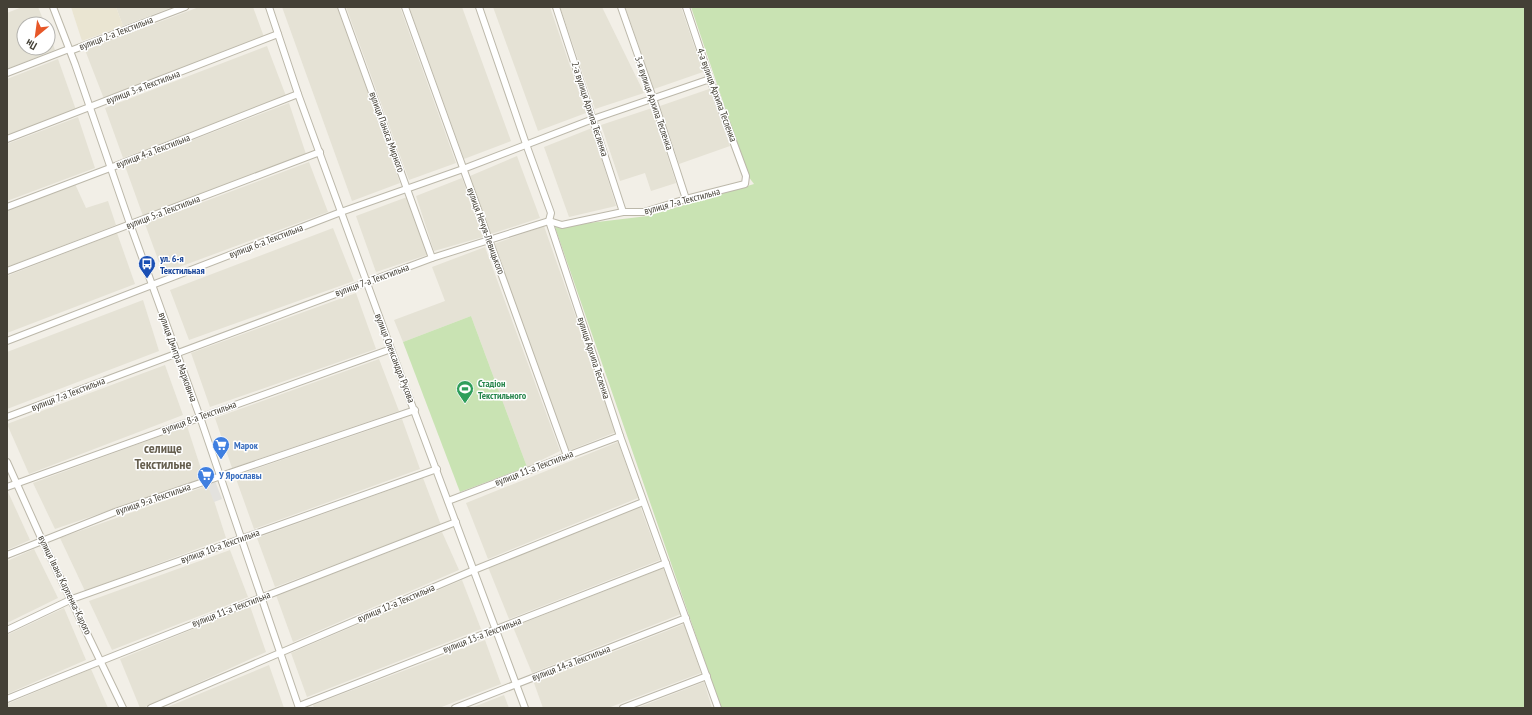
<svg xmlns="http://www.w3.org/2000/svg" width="1532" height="715" viewBox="0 0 1532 715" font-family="'PT Sans Narrow',sans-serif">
<rect width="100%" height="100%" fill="#f2efe7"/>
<g fill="#e5e2d5">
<polygon points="22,7 38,7 45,24 24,24 24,48 48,48 48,31 55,50 7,69 7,13"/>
<polygon points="116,7 173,7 123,26"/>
<polygon points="199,7 253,7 264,37 104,99 85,50"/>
<polygon points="282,7 338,7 400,183 352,201"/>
<polygon points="346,7 400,7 456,163 409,180"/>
<polygon points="409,7 462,7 511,141 464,159"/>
<polygon points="493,7 550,7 586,113 538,131"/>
<polygon points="560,7 602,7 644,93 595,109"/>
<polygon points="625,7 681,7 703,72 654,89"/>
<polygon points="267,46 286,96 123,158 105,108"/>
<polygon points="58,59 76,110 7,136 7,79"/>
<polygon points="709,89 730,146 679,164 660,106"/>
<polygon points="289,103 306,154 143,216 125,166"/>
<polygon points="652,108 676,183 651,191 645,173 620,181 601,125"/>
<polygon points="78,117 95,168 7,201 7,144"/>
<polygon points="592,128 616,206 569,217 544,147"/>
<polygon points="517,156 540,218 491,234 470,176"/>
<polygon points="309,162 328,212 163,273 145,224"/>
<polygon points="462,178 483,237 434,251 416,196"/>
<polygon points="75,184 86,208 108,201 116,225 7,267 7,210"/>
<polygon points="407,197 427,255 376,272 356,216"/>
<polygon points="544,226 616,432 568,451 494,244"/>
<polygon points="333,228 354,281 189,340 170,290"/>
<polygon points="117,233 135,284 7,333 7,276"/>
<polygon points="485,247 560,451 527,467 471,316 403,342 394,320 445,301 432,267"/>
<polygon points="356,293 376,349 210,407 191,353"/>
<polygon points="143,300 159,351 7,409 7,352"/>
<polygon points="379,359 399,411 232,468 215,418"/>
<polygon points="165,365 183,415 29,474 7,424"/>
<polygon points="402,419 420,469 254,529 235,476"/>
<polygon points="187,426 204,478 55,529 33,483"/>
<polygon points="618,442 638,498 488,559 466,503"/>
<polygon points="423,478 441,525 275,587 257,538"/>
<polygon points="209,485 226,538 85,591 60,538"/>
<polygon points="8,492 30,540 7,550 7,493"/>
<polygon points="640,506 660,560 509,619 488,567"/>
<polygon points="442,532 459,570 293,642 276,595"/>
<polygon points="34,549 58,598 7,623 7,561"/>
<polygon points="230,550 248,597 112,650 89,601"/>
<polygon points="663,568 681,614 532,673 513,627"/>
<polygon points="462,580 481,629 307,697 291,653"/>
<polygon points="250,606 266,652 143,708 140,708 120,659"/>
<polygon points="64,608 86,660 7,694 7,635"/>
<polygon points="684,624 701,673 608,708 543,708 534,683"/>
<polygon points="485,640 501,684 439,708 314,708 313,705"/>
<polygon points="269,665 284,708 165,708"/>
<polygon points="91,669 108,708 7,708 7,704"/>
<polygon points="704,682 712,708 637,708"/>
<polygon points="504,695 509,708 471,708"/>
</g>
<polygon fill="#eae5d2" points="71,7 116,7 123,26 82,41"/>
<g fill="#c9e3b3">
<polygon points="691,7 1525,7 1525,708 721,708 555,227 648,216 754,184 748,176"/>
<polygon points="471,316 527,467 460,492 403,342"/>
</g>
<polygon fill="#e3e2de" points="215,481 222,499 214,502 207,484"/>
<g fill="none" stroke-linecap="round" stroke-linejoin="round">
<defs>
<g id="minor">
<polyline points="53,7 75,64 130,224 200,417 299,708"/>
<polyline points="269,7 298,94 391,349 525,708"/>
<polyline points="341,7 432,258"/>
<polyline points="405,7 567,456"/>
<polyline points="479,7 526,144 551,213 549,221 620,436 718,708"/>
<polyline points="556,7 623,212"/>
<polyline points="621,7 653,98 686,199"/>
<polyline points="70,51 185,7"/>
<polyline points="7,73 69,49"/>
<polyline points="7,139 278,34"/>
<polyline points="7,207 110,168 298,94"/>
<polyline points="7,271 320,152"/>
<polyline points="7,341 341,212 463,169 593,119 710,79"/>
<polyline points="7,417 432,258 549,221 562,225 623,212 644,212 686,199 745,184 746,176 710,79 686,7"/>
<polyline points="7,462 42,540 123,708"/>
<polyline points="7,487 391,349"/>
<polyline points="448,501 620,436"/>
<polyline points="7,555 115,512 415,410"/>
<polyline points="7,630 72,599 437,469"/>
<path d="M7 699C156 638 306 580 456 522"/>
<polyline points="299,706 666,563"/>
<polyline points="151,708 474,570 643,502"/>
<polyline points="455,708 686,618"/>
<polyline points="623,708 707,676"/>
</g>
</defs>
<use href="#minor" stroke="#bcb8aa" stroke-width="8"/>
<use href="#minor" stroke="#fff" stroke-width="6"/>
</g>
<defs>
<symbol id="bus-pin" viewBox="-11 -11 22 30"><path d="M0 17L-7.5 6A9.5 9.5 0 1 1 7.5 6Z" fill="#1a4fb4" stroke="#fff"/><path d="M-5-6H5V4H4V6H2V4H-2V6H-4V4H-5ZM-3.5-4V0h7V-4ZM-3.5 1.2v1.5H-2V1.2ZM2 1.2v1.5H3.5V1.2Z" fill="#fff"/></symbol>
<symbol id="stadium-pin" viewBox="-11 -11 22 30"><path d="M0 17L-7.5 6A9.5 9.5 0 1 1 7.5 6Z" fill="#2e9e5b" stroke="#fff"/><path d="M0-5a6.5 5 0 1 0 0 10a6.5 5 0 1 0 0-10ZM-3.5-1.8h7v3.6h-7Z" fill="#fff"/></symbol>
<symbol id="supermarket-pin" viewBox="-11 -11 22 30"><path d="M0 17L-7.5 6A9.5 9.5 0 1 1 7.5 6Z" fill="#3f7fe0" stroke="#fff"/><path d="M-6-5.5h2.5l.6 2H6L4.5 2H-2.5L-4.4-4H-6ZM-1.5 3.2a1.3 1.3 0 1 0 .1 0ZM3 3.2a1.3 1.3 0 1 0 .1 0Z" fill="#fff"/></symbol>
</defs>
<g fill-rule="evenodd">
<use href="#bus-pin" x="137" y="254" width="20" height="27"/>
<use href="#stadium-pin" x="455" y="379" width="20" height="27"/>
<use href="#supermarket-pin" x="211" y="435" width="20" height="27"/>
<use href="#supermarket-pin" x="196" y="465" width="20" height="27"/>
</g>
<g text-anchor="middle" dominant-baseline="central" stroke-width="3" stroke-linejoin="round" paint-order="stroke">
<g font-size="10" fill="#444036" stroke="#fff">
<text transform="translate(116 33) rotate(-21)">вулиця 2-а Текстильна</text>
<text transform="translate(143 87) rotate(-21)">вулиця 3-я Текстильна</text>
<text transform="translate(717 95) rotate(70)">4-а вулиця Архипа Тесленка</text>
<text transform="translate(654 103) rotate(71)">3-я вулиця Архипа Тесленка</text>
<text transform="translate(590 109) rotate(72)">2-а вулиця Архипа Тесленка</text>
<text transform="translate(387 132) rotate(70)">вулиця Панаса Мирного</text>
<text transform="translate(153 151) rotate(-21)">вулиця 4-а Текстильна</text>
<text transform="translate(682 201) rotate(-15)">вулиця 7-а Текстильна</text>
<text transform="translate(163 212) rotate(-21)">вулиця 5-а Текстильна</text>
<text transform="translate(486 231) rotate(70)">вулиця Нечуя-Левицького</text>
<text transform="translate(266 241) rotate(-21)">вулиця 6-а Текстильна</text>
<text transform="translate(372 280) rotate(-20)">вулиця 7-а Текстильна</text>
<text transform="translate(178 357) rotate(70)">вулиця Дмитра Марковича</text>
<text transform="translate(395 358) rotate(69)">вулиця Олександра Русова</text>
<text transform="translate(594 358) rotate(72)">вулиця Архипа Тесленка</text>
<text transform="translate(68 394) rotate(-21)">вулиця 7-а Текстильна</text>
<text transform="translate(199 417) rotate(-20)">вулиця 8-а Текстильна</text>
<text transform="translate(534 468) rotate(-21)">вулиця 11-а Текстильна</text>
<text transform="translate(153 499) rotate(-19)">вулиця 9-а Текстильна</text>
<text transform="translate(220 546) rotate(-20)">вулиця 10-а Текстильна</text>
<text transform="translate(65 585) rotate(64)">вулиця Івана Карпенка-Карого</text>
<text transform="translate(396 603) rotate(-23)">вулиця 12-а Текстильна</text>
<text transform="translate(231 609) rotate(-21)">вулиця 11-а Текстильна</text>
<text transform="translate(482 635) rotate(-21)">вулиця 13-а Текстильна</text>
<text transform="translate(571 663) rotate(-21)">вулиця 14-а Текстильна</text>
</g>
<g font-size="10" font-weight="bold" fill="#164399" stroke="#fff" text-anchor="start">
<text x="160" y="258">ул. 6-я<tspan x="160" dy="12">Текстильная</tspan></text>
</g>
<g font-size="10" font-weight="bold" fill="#27864d" stroke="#fff" text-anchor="start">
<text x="478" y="383">Стадіон<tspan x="478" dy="12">Текстильного</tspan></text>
</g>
<g font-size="10" font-weight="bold" fill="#366cbe" stroke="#fff" text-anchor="start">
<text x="234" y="445">Марок</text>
<text x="219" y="475">У Ярославы</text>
</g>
<g font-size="14" font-weight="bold" fill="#665f4f" stroke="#fff">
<text x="163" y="448">селище<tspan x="163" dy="16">Текстильне</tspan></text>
</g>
</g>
<rect width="1532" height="715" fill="none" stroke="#444036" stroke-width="16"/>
<g transform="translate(36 36) rotate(209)"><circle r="19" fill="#ffffff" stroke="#b4b3af"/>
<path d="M0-3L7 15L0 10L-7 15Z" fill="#e75728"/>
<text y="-6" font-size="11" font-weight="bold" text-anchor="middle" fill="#444036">Пн</text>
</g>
</svg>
